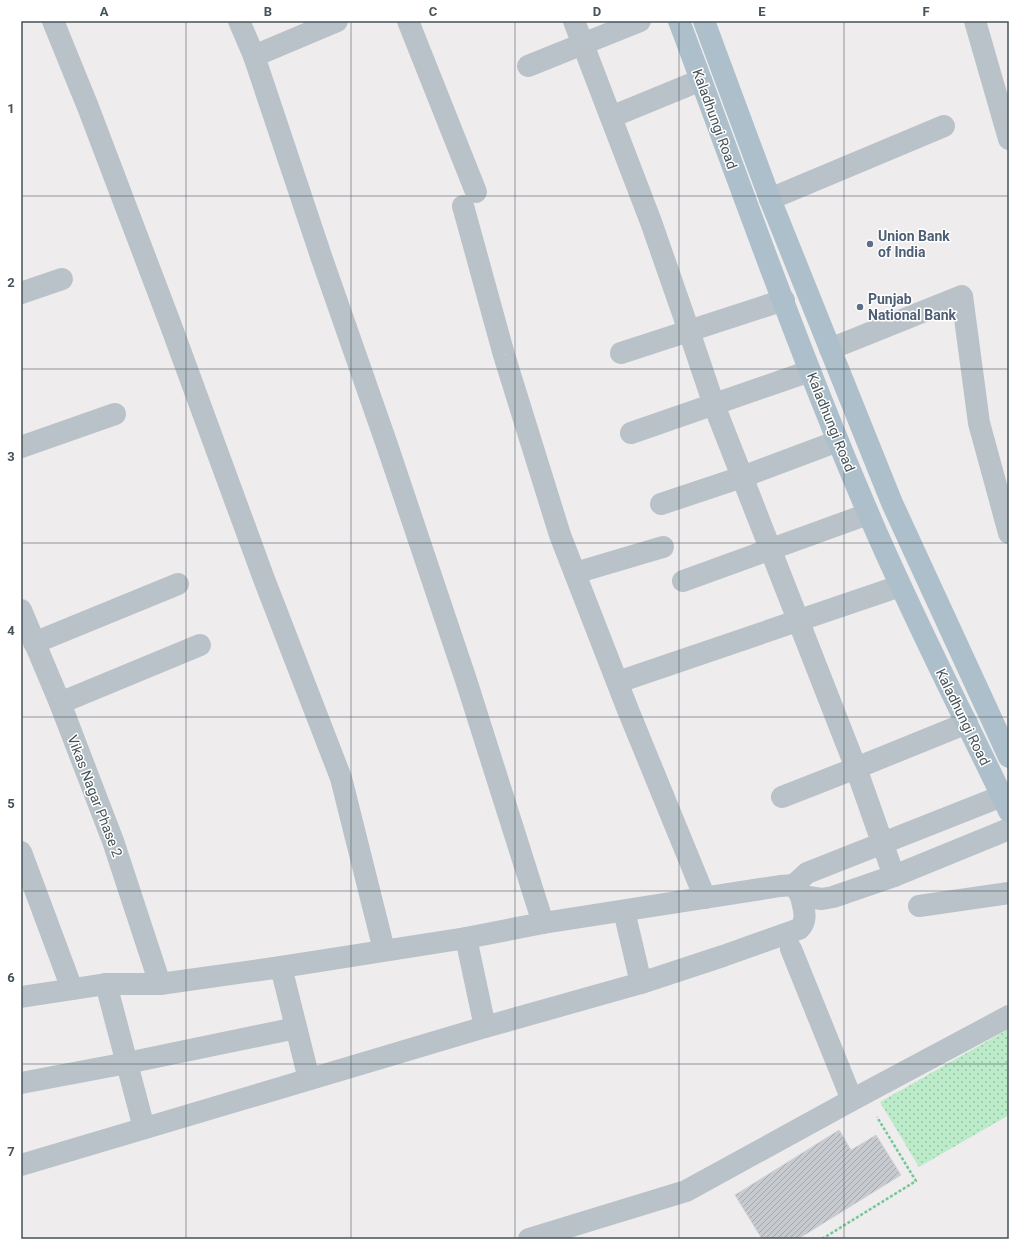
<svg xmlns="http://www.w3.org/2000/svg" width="1030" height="1260" viewBox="0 0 1030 1260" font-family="Roboto,sans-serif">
<defs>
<pattern id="grass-dots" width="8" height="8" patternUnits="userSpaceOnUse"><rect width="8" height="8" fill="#bcebc9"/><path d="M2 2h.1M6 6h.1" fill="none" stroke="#9bc1a6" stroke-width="1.8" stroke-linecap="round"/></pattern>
<pattern id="building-hatch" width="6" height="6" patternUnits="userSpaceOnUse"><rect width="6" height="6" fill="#c7cacf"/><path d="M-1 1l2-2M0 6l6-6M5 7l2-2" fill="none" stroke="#a3a7ab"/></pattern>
</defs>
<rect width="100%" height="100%" fill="#efeced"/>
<polygon fill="url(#grass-dots)" points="1007,1030 1009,1032 1009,1115 919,1167 880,1102"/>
<polygon fill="url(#building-hatch)" stroke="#d1d3d8" points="839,1130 851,1150 876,1135 901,1175 798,1239 762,1239 735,1195"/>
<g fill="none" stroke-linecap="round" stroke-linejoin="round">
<polyline stroke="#76c797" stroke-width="2.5" stroke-dasharray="3 2" stroke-linecap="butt" points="822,1239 916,1181 877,1117"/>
<g stroke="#b8c2c8" stroke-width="22">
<polyline points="53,21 88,107 170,323 264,579 341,778 384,950"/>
<polyline points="239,21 254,56 322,259 387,445 466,680 543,923"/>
<polyline points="408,21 476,192"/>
<polyline points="574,21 651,222 689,331 714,405 856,768 894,876"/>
<polyline points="975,21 1009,139"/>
<polyline points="254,56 337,21"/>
<polyline points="528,66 640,21"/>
<polyline points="611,117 701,80"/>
<polyline points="770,199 944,126"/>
<polyline points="463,206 504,355 560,535 628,710 705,898"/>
<polyline points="21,293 62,279"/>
<polyline points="830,349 962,296 979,423 1009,533"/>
<polyline points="621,353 784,300"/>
<polyline points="631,433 810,371"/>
<polyline points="21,447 115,414"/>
<polyline points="661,504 742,477 838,441"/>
<polyline points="575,573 663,547"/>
<polyline points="683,581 868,514"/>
<polyline points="21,610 60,703 113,841 160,984"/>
<polyline points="34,643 178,584"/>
<polyline points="618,682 900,586"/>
<polyline points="60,703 200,645"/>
<polyline points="782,797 856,768 967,723"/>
<polyline points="21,852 72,989"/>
<polyline points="794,885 807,873 1002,796"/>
<polyline points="919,906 1009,893"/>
<polyline points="624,911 641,983"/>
<polyline points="466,938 485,1027"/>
<polyline points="791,949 852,1100"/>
<polyline points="281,967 309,1079"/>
<polyline points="106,984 144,1128"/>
<polyline points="21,997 106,984 160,984 281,967 466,938 543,923 780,886 794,885 801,896 822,899 833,897 894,876 1009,829"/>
<polyline points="21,1083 127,1063 296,1028"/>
<path d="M21 1165 485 1027 641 983 723 956 799 929C809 920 803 908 801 896"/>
<polyline points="529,1239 686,1191 852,1100 1009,1016"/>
</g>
<g stroke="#adbfca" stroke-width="22">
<path d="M679 21C741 186 799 353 869 515 912 616 962 712 1009 811"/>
<polyline points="704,21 770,199 892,503 1009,757"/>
</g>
</g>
<path fill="none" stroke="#465258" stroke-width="1" stroke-opacity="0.55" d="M186 21V1239M351 21V1239M515 21V1239M679 21V1239M844 21V1239M21 196H1009M21 369H1009M21 543H1009M21 717H1009M21 891H1009M21 1064H1009"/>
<g fill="#5c6f8a" stroke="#fff" stroke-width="1.5">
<circle cx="870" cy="244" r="4"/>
<circle cx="860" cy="307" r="4"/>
</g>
<g text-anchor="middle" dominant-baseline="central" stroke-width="3" stroke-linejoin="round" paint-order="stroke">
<g font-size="14" fill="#465258" stroke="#fff">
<text transform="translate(715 119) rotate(70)">Kaladhungi Road</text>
<text transform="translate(831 422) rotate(68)">Kaladhungi Road</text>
<text transform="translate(963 717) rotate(64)">Kaladhungi Road</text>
<text transform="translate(95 796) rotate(69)">Vikas Nagar Phase 2</text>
</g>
<g font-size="14" font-weight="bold" fill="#4e5e75" stroke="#fff" text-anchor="start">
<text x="878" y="236">Union Bank<tspan x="878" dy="16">of India</tspan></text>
<text x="868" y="299">Punjab<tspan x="868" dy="16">National Bank</tspan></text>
</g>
</g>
<rect width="1030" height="1260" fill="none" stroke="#ffffff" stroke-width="44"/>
<rect x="22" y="22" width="986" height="1216" fill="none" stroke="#465258" stroke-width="1.5"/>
<g font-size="13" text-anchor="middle" font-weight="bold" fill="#465258">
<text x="104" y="16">A</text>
<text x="268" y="16">B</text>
<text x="433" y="16">C</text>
<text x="597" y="16">D</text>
<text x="762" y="16">E</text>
<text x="926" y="16">F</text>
<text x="11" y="113">1</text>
<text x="11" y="287">2</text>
<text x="11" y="461">3</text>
<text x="11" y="635">4</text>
<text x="11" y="808">5</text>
<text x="11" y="982">6</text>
<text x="11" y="1156">7</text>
</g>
</svg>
